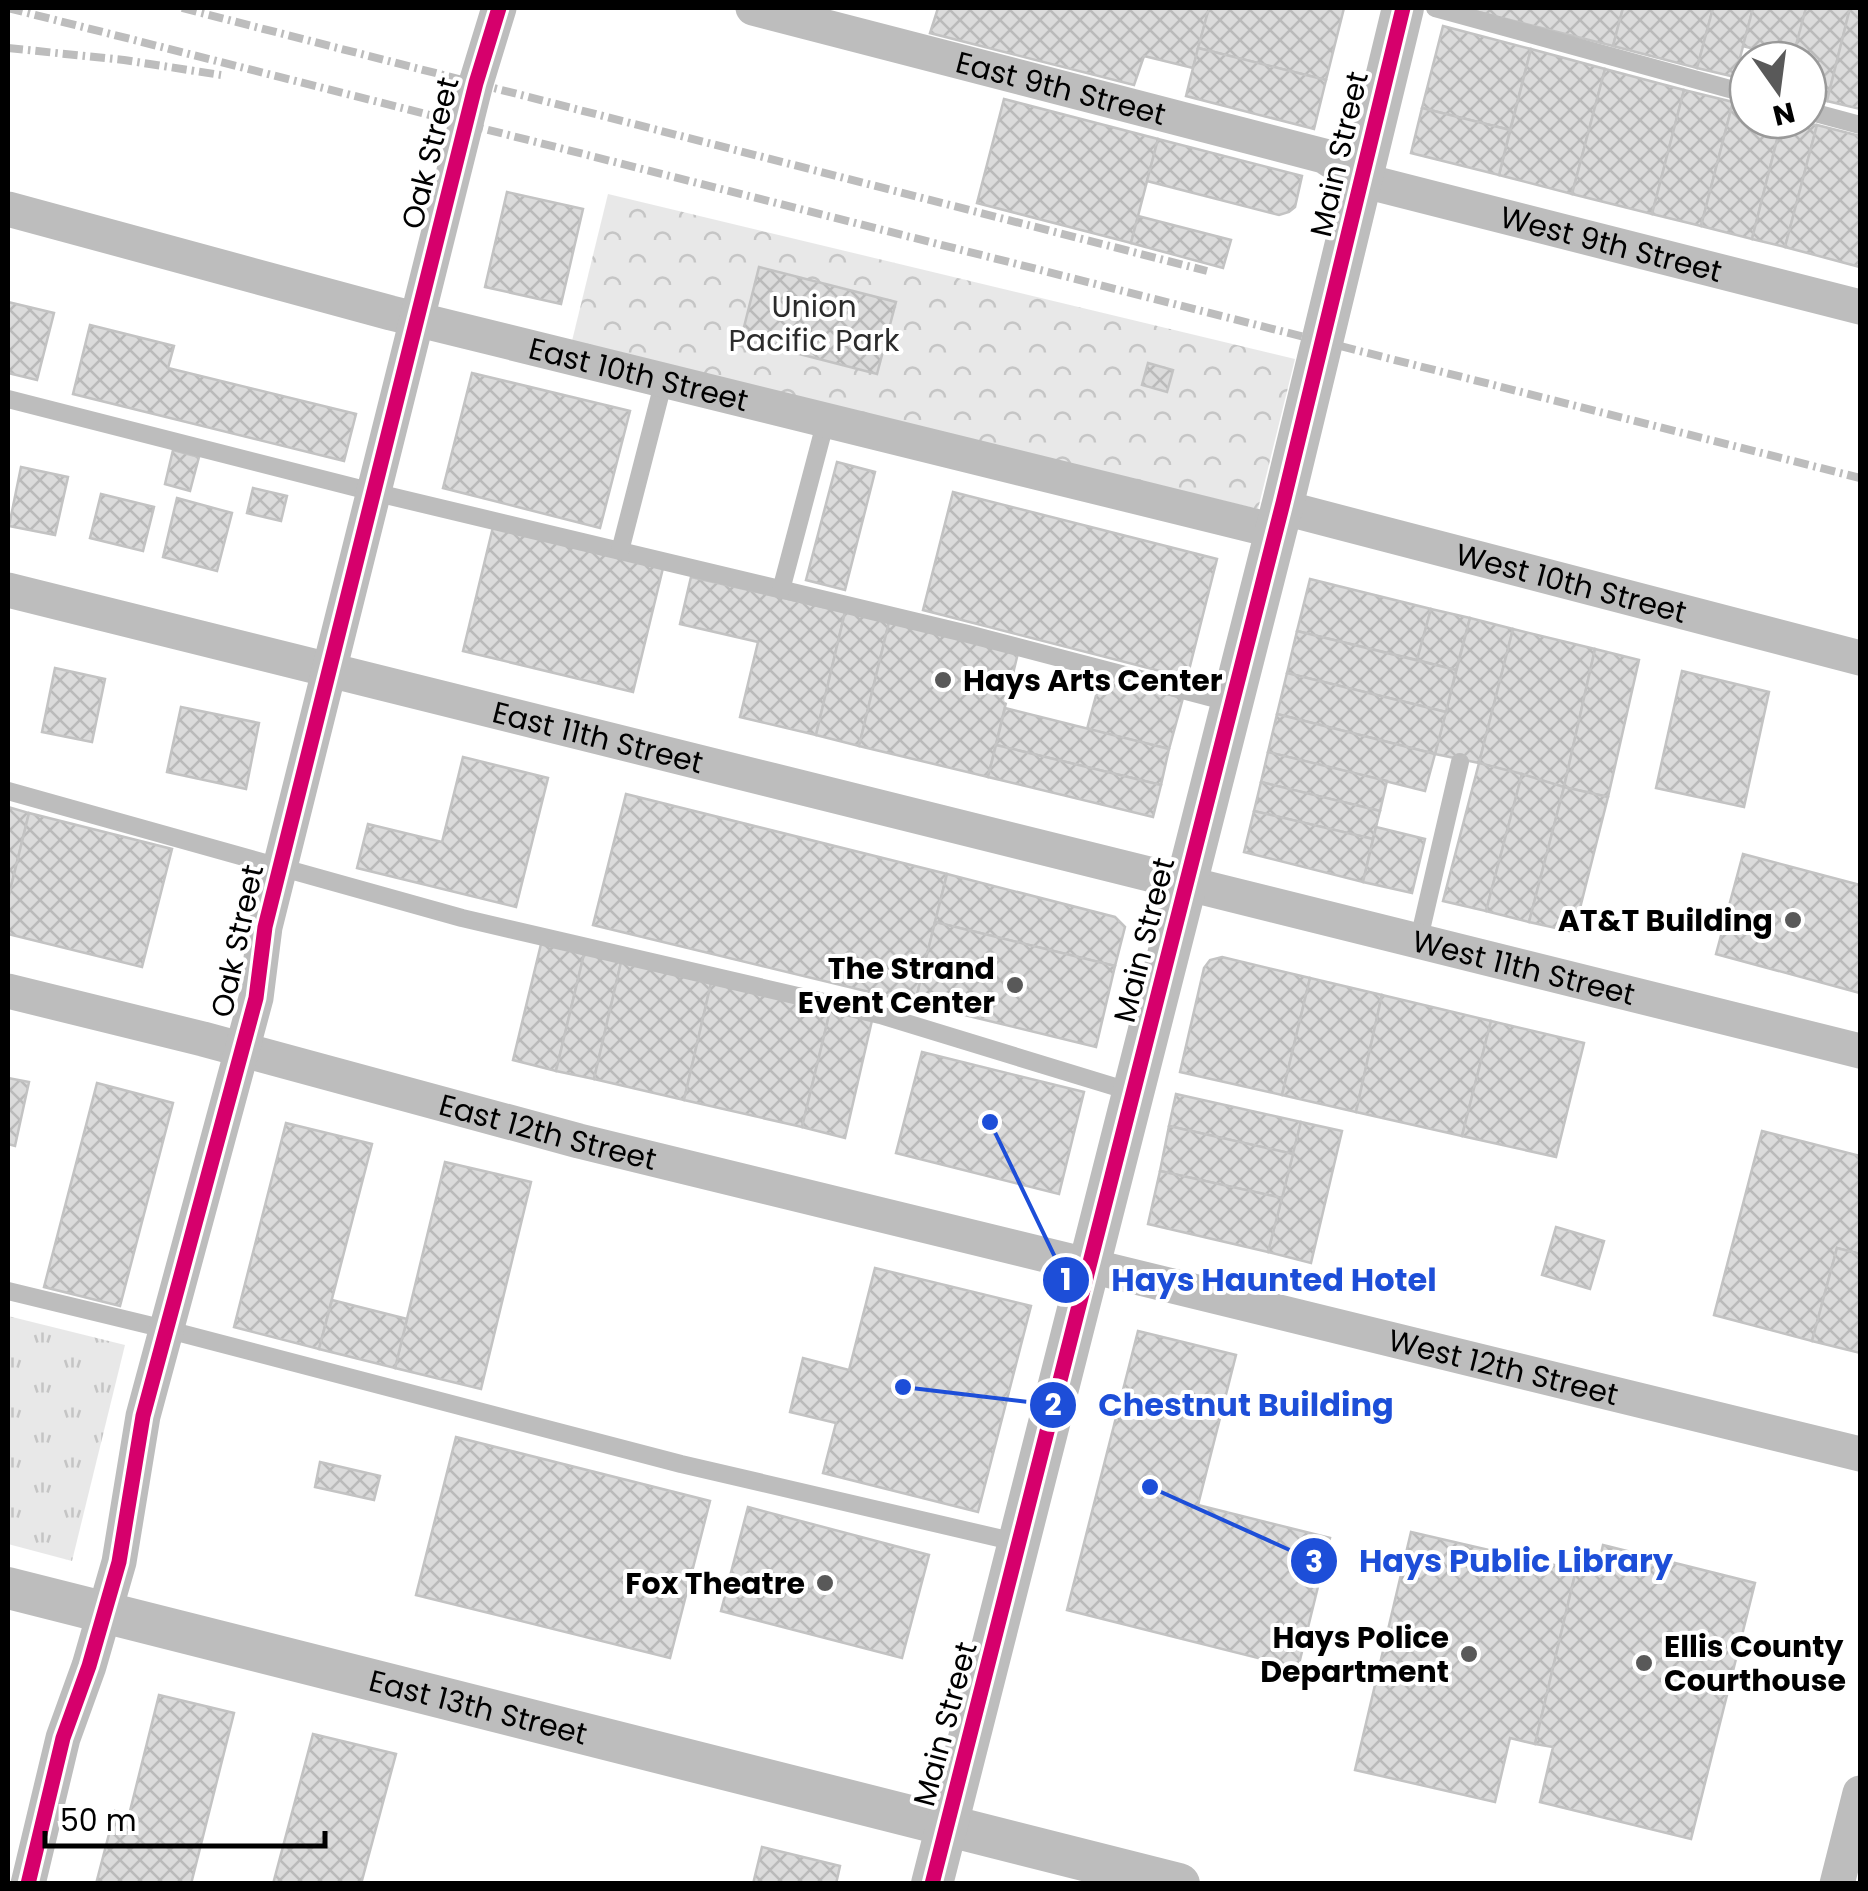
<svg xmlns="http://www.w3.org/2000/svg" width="1868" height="1891" viewBox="0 0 1868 1891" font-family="Poppins,sans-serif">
<defs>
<pattern id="grass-tufts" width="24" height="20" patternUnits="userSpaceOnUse" patternTransform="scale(2.5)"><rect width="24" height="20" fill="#e8e8e8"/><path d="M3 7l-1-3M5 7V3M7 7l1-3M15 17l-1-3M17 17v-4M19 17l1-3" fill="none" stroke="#c5c5c5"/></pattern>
<pattern id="forest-crowns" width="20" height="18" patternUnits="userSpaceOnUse" patternTransform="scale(2.5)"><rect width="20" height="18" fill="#e8e8e8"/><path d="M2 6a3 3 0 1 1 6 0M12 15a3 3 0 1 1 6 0" fill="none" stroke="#c5c5c5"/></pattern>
<pattern id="building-cross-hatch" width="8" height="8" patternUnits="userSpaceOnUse" patternTransform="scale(2.5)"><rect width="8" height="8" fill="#dbdbdb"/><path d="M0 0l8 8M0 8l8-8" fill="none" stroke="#bababa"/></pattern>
</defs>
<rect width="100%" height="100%" fill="#fff"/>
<polygon fill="url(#grass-tufts)" points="8,1316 125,1345 72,1561 8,1544"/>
<polygon fill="url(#forest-crowns)" points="608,194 1295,359 1258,509 571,345"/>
<g fill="url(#building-cross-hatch)" stroke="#c3c3c3" stroke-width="2.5">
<polygon points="938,8 1209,8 1193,68 1144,56 1134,85 930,33"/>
<polygon points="1209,8 1344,8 1326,80 1198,48"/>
<polygon points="1463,8 1623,8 1613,46"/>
<polygon points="1623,8 1713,8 1697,68 1613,46"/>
<polygon points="1713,8 1753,8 1735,77 1697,68"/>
<polygon points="1753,8 1806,8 1793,59 1743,46"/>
<polygon points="1806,8 1850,8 1827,101 1808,96 1808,60 1792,60"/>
<polygon points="1850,8 1860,8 1860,109 1827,101"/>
<polygon points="1443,26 1531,49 1510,130 1422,108"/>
<polygon points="1198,48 1326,80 1314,129 1186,96"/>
<polygon points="1531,49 1605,69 1572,194 1499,175"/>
<polygon points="1605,69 1684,90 1652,214 1572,194"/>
<polygon points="1684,90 1733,102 1701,226 1652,214"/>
<polygon points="1004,99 1158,139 1131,243 977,203"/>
<polygon points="1733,102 1748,106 1748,120 1782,120 1752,239 1701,226"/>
<polygon points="1422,108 1510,130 1499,175 1411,153"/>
<polygon points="1782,120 1817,125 1785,247 1752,239"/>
<polygon points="1817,125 1860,136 1860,267 1785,247"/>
<polygon points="1158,139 1302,176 1295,207 1289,212 1279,215 1147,181"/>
<polygon points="507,192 583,209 561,304 485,287"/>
<polygon points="1138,216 1231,240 1223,268 1131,243"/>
<polygon points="759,267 896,302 877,374 741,339"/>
<polygon points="8,302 54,313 37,380 8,373"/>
<polygon points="90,325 174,346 168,368 356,414 344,461 73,394"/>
<polygon points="1148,363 1173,370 1167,392 1142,385"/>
<polygon points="472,373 630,411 600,528 443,488"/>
<polygon points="173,450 199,457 190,491 165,484"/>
<polygon points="837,462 875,472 845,590 806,580"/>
<polygon points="21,467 68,477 55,535 9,526"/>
<polygon points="253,488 287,496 281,521 247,513"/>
<polygon points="953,492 1217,559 1187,678 923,610"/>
<polygon points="101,494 154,507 143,551 90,538"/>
<polygon points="177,498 232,513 217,571 163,557"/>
<polygon points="493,527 663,568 633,692 463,651"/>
<polygon points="691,577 845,612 816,735 740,717 758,642 680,624"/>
<polygon points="1310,579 1431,609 1417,660 1297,631"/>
<polygon points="1431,609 1470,618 1456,670 1417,660"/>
<polygon points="845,612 889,622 859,746 816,735"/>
<polygon points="1470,618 1513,629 1479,763 1435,754"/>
<polygon points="889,622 1018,653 988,777 859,746"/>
<polygon points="1513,629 1595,649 1564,787 1479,763"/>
<polygon points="1297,631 1456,670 1446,712 1287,673"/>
<polygon points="1595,649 1639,660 1608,797 1564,787"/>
<polygon points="55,668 105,679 92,742 42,732"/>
<polygon points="1682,671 1769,692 1744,807 1656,788"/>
<polygon points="1287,673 1446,712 1435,754 1277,714"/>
<polygon points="1101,677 1183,698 1169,749 1087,729"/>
<polygon points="181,707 259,723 246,789 167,772"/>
<polygon points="1005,708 1169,749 1161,785 996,745"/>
<polygon points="1277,714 1435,754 1425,791 1268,752"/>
<polygon points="996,745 1161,785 1153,817 988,777"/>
<polygon points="1268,752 1387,781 1380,811 1261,782"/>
<polygon points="463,757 548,778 516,907 357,868 368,824 442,842"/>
<polygon points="1479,763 1522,774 1486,911 1443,901"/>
<polygon points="1522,774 1564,787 1529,922 1486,911"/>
<polygon points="1261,782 1380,811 1373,839 1254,811"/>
<polygon points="1564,787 1608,797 1574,932 1529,922"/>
<polygon points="626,794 947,874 915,1003 593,925"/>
<polygon points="8,807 29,813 8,899"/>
<polygon points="1254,811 1373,839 1363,882 1244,852"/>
<polygon points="29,813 172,849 142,967 8,934 8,899"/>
<polygon points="1376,827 1425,839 1412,893 1363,882"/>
<polygon points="1743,854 1860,885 1860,993 1716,954"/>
<polygon points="947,874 1115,917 1125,927 1115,966 935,922"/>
<polygon points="935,922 1115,966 1096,1047 915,1003"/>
<polygon points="542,940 585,950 556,1071 513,1060"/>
<polygon points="585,950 622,958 594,1079 556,1071"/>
<polygon points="1222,957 1310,978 1282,1095 1180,1072 1204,968 1210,960"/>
<polygon points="622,958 712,979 684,1100 594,1079"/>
<polygon points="1310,978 1382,995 1356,1112 1282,1095"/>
<polygon points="712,979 831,1007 802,1127 684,1100"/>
<polygon points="1382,995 1491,1021 1462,1136 1356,1112"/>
<polygon points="831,1007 873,1016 845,1138 802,1127"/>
<polygon points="1491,1021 1584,1043 1556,1157 1462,1136"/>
<polygon points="922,1052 1084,1092 1059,1194 896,1153"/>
<polygon points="8,1078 29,1082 15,1146 8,1144"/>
<polygon points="97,1083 173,1103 120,1306 44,1287"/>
<polygon points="1176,1094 1301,1122 1293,1154 1169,1126"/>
<polygon points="1301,1122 1342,1131 1311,1263 1268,1252"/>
<polygon points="286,1123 372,1144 319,1349 234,1327"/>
<polygon points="1169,1126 1293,1154 1282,1198 1160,1171"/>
<polygon points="1762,1131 1860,1156 1860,1254 1837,1248 1812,1341 1714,1315"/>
<polygon points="445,1162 531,1182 481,1389 395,1368"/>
<polygon points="1160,1171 1282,1198 1268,1252 1148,1224"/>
<polygon points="1556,1227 1604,1241 1590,1289 1542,1275"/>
<polygon points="1837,1248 1860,1254 1860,1353 1812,1341"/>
<polygon points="875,1268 1031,1306 978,1512 823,1473 836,1423 790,1412 803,1358 849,1370"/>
<polygon points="332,1300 407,1319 395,1368 319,1349"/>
<polygon points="1138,1331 1236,1355 1198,1505 1330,1538 1298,1668 1067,1610"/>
<polygon points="456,1437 710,1501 670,1658 416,1595"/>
<polygon points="320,1462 380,1476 374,1500 315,1487"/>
<polygon points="748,1507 929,1555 902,1658 721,1611"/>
<polygon points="1411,1532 1576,1570 1535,1744 1510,1738 1495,1802 1355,1770"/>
<polygon points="1603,1545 1755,1583 1691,1839 1540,1802 1553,1747 1535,1744 1576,1570 1596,1575"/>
<polygon points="159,1695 234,1713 191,1884 96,1884 115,1811 129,1815"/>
<polygon points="313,1734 396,1754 361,1884 273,1884"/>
<polygon points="762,1847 840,1866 836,1884 753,1884"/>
</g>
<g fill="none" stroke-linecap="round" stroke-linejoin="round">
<g stroke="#bdbdbd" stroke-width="18">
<polyline points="1435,8 1748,94"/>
<polyline points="1808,111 1860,125"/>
<polyline points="8,399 373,492 968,634 1232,703"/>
<polyline points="620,551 664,380"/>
<polyline points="781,590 826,420"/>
<polyline points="8,791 462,918 880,1015 1132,1092"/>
<polyline points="1418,943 1460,762"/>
<polyline points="8,1291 165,1329 681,1464 1020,1543"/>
</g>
<g stroke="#bdbdbd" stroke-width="35">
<path id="s1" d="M753 8 1324 156 1361 180 1860 307"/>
<path id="s2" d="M8 209 391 313 1275 531"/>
<path id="s3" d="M1281 507 1860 658"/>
<path id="s4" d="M8 590 1860 1051"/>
<path id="s5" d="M8 991 203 1039 579 1141 1860 1454"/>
<polyline points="28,1884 63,1738 89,1666 119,1562 143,1416 256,998 265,927 476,83 499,8"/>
<polyline points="1837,1884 1860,1793"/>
</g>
<g stroke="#bdbdbd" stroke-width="42">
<path id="s6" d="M8 1588 1179 1884"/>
<polyline points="932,1884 1283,503 1403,8"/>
</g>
<g stroke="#bdbdbd" stroke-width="8" stroke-dasharray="15 5 2.5 5" stroke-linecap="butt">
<polyline points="8,8 1860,478"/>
<polyline points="182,8 1207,271"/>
<polyline points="8,48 124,60 221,75"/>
</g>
<defs>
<g id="cycleway">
<polyline points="28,1884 63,1738 89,1666 119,1562 143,1416 256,998 265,927 476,83 499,8"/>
<polyline points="932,1884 1283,503 1403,8"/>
</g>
</defs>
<use href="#cycleway" stroke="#fff" stroke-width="21"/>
<use href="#cycleway" stroke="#d6006c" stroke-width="15"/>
</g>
<g fill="#595959" stroke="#fff" stroke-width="4">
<circle cx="943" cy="680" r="10"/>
<circle cx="1793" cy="920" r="10"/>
<circle cx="1015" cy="985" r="10"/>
<circle cx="825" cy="1583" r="10"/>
<circle cx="1469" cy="1654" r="10"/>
<circle cx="1644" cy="1663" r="10"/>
</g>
<g text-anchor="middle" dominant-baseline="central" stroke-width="8" stroke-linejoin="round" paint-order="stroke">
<g font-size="30" fill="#000" stroke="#fff">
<text stroke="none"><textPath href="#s1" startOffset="318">East 9th Street</textPath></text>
<text transform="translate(430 153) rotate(-76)">Oak Street</text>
<text transform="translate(1339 154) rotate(-77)">Main Street</text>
<text stroke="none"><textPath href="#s1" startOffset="892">West 9th Street</textPath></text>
<text stroke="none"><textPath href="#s2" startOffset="652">East 10th Street</textPath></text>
<text stroke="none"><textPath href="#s3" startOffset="300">West 10th Street</textPath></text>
<text stroke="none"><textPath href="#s4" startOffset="608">East 11th Street</textPath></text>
<text transform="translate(1144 940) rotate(-76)">Main Street</text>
<text transform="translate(237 941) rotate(-78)">Oak Street</text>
<text stroke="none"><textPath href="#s4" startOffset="1562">West 11th Street</textPath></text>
<text stroke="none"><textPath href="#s5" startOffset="558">East 12th Street</textPath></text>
<text stroke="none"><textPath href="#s5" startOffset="1542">West 12th Street</textPath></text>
<text stroke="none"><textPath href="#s6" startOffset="485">East 13th Street</textPath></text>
<text transform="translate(945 1724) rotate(-75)">Main Street</text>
</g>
<g font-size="30" fill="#2c2c2c" stroke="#fff">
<text x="814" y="306">Union<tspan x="814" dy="34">Pacific Park</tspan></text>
</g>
<g font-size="30" font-weight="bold" fill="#000" stroke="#fff" text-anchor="end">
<text x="963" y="680" text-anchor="start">Hays Arts Center</text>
<text x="1773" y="920">AT&amp;T Building</text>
<text x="995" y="968">The Strand<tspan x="995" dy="34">Event Center</tspan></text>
<text x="805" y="1583">Fox Theatre</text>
<text x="1449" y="1637">Hays Police<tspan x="1449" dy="34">Department</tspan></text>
<text x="1664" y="1646" text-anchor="start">Ellis County<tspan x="1664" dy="34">Courthouse</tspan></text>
</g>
</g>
<path fill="none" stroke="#1d4ed8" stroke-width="4" d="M990 1122L1066 1280M903 1387L1053 1405M1150 1487L1314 1561"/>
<g fill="#1d4ed8" stroke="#fff" stroke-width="4">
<circle cx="990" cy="1122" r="10"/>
<circle cx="903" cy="1387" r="10"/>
<circle cx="1150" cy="1487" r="10"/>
<circle cx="1066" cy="1280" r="25"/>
<circle cx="1053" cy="1405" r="25"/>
<circle cx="1314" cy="1561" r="25"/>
</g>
<g font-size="30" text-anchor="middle" font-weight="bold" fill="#fff">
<text x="1066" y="1290">1</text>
<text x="1053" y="1415">2</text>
<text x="1314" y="1572">3</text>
</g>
<g font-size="32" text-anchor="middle" font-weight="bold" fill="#1d4ed8" stroke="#fff" stroke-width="8" stroke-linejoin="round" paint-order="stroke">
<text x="1274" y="1291">Hays Haunted Hotel</text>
<text x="1246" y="1416">Chestnut Building</text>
<text x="1516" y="1572">Hays Public Library</text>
</g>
<rect width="1868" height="1891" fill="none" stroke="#000000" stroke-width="20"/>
<g transform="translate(1778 90) rotate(166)"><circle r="48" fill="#ffffff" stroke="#999999" stroke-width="2.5"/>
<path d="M0-8L18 38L0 25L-18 38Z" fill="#595959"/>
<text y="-15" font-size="28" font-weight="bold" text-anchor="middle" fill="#000000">N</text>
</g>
<path d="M45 1831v15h280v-15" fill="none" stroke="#000000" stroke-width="5"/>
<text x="60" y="1831" font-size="30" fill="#000000" stroke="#ffffff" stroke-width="8" paint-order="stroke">50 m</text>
</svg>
